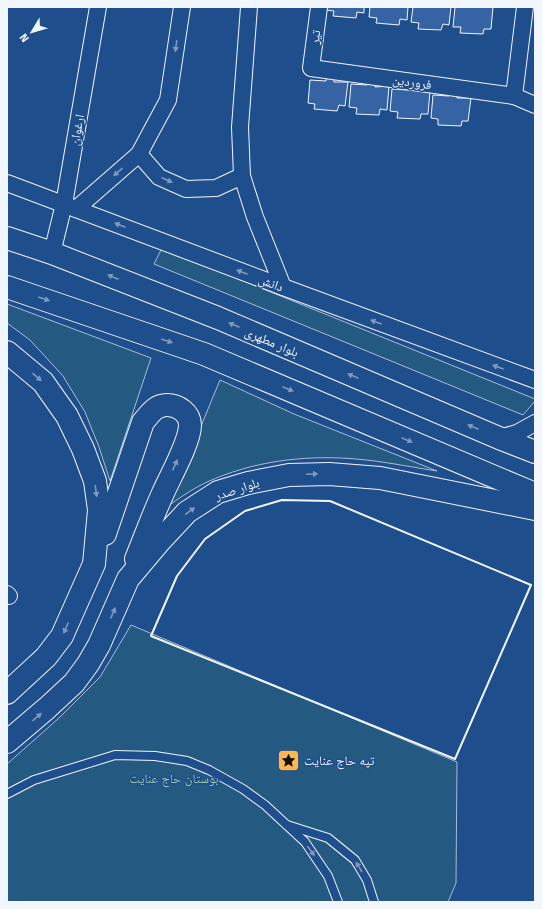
<svg xmlns="http://www.w3.org/2000/svg" width="542" height="909" viewBox="0 0 542 909" font-family="'Fira Sans','Noto Naskh Arabic',sans-serif">
<rect width="100%" height="100%" fill="#1f4e8c"/>
<g fill="#245a82" stroke="#a8bbd7">
<polygon points="162,248 535,399 535,401 523,415 154,264"/>
<polygon points="7,304 151,358 110,481 99,447 85,412 63,376 30,340 7,323"/>
<path d="M220 380 294 414 437 471C405 466 372 459 340 458 293 456 242 464 199 486 188 492 178 499 168 506Z"/>
<polygon points="131,625 457,762 456,883 448,902 7,902 7,764 59,718 100,677"/>
</g>
<g fill="#3563a3" stroke="#f2f6ff">
<polygon points="326,7 364,7 364,13 357,12 356,18 333,16 334,11 326,10"/>
<polygon points="370,7 408,7 407,20 400,19 399,25 376,23 377,18 369,17"/>
<polygon points="413,7 451,7 449,25 443,24 441,30 418,29 419,23 411,22"/>
<polygon points="455,7 493,7 491,29 484,29 483,34 460,33 461,27 453,27"/>
<polygon points="327,74 334,76 334,82 348,82 345,106 339,105 337,111 314,109 315,104 308,103 310,80 326,81"/>
<polygon points="369,79 375,80 375,87 389,86 387,110 380,109 379,115 356,114 357,108 349,107 351,84 367,85"/>
<polygon points="409,83 416,85 416,91 430,91 428,114 421,114 420,119 397,118 398,112 390,111 392,89 408,90"/>
<polygon points="450,90 457,91 457,98 471,98 468,121 462,121 461,126 438,125 438,119 431,118 433,95 449,96"/>
</g>
<g fill="none" stroke-linecap="round" stroke-linejoin="round">
<defs>
<g id="service">
<polyline points="7,794 34,780 115,755 155,756 187,761 209,770 243,789 265,805 305,842 328,876 338,902"/>
<polyline points="287,825 328,838 355,860 367,880 374,902"/>
</g>
<g id="minor">
<polyline points="249,7 240,127 242,176 255,217 283,287"/>
<polyline points="319,7 311,68 514,96 535,105"/>
<polyline points="514,96 525,7"/>
<polyline points="139,154 159,177 186,189 216,188 242,176"/>
<polyline points="7,183 283,287 535,380"/>
<polyline points="76,209 139,154 168,100 182,7"/>
<polyline points="52,253 64,204 98,7"/>
<polyline points="499,438 517,433 535,423"/>
<polyline points="7,594 9,596"/>
</g>
<g id="secondary">
<polyline points="7,352 43,382 67,416 83,449 95,481 99,510 94,564 62,636 46,657 7,693"/>
<path d="M105 534 143 422C150 414 155 405 167 405 178 405 190 413 190 425 190 442 170 477 163 493 153 515 145 537 136 559"/>
<polyline points="7,742 47,708 74,683 88,664 99,645 128,579 160,541 187,512 218,492 248,483 289,475 329,474 380,478 535,509"/>
</g>
<g id="trunk">
<polyline points="7,238 52,253 218,318 499,438 535,452"/>
<polyline points="7,287 204,354 535,494"/>
</g>
</defs>
<use href="#service" stroke="#f2f6ff" stroke-width="10"/>
<use href="#minor" stroke="#f2f6ff" stroke-width="18"/>
<use href="#secondary" stroke="#f2f6ff" stroke-width="24"/>
<use href="#trunk" stroke="#f2f6ff" stroke-width="24"/>
<use href="#service" stroke="#1f4e8c" stroke-width="8"/>
<use href="#minor" stroke="#1f4e8c" stroke-width="16"/>
<use href="#secondary" stroke="#1f4e8c" stroke-width="22"/>
<use href="#trunk" stroke="#1f4e8c" stroke-width="22"/>
<polygon stroke="#f2f6ff" stroke-width="2" points="282,500 330,501 531,585 455,759 151,636 177,576 205,539 245,511"/>
</g>
<defs><path id="oneway-solid" d="M-6-.8H1V-3.2L6.5 0L1 3.2V.8H-6Z"/></defs>
<g fill="#7e9ac0">
<use href="#oneway-solid" transform="translate(176 46) rotate(98)"/>
<use href="#oneway-solid" transform="translate(118 172) rotate(139)"/>
<use href="#oneway-solid" transform="translate(167 180) rotate(24)"/>
<use href="#oneway-solid" transform="translate(120 225) rotate(-159)"/>
<use href="#oneway-solid" transform="translate(242 272) rotate(-159)"/>
<use href="#oneway-solid" transform="translate(113 277) rotate(-158)"/>
<use href="#oneway-solid" transform="translate(44 299) rotate(19)"/>
<use href="#oneway-solid" transform="translate(376 322) rotate(-160)"/>
<use href="#oneway-solid" transform="translate(234 325) rotate(-157)"/>
<use href="#oneway-solid" transform="translate(167 341) rotate(19)"/>
<use href="#oneway-solid" transform="translate(498 367) rotate(-160)"/>
<use href="#oneway-solid" transform="translate(353 376) rotate(-157)"/>
<use href="#oneway-solid" transform="translate(37 377) rotate(40)"/>
<use href="#oneway-solid" transform="translate(288 389) rotate(23)"/>
<use href="#oneway-solid" transform="translate(473 427) rotate(-157)"/>
<use href="#oneway-solid" transform="translate(407 440) rotate(23)"/>
<use href="#oneway-solid" transform="translate(175 465) rotate(-66)"/>
<use href="#oneway-solid" transform="translate(312 474) rotate(-2)"/>
<use href="#oneway-solid" transform="translate(96 491) rotate(82)"/>
<use href="#oneway-solid" transform="translate(190 511) rotate(-36)"/>
<use href="#oneway-solid" transform="translate(113 613) rotate(-66)"/>
<use href="#oneway-solid" transform="translate(66 628) rotate(114)"/>
<use href="#oneway-solid" transform="translate(37 717) rotate(-40)"/>
<use href="#oneway-solid" transform="translate(311 851) rotate(54)"/>
<use href="#oneway-solid" transform="translate(359 867) rotate(-121)"/>
</g>
<defs>
<symbol id="sight-square" viewBox="-11 -11 22 22"><rect x="-9" y="-9" width="18" height="18" rx="4" fill="#ffb74d" stroke="#1f4e8c"/><path d="M0-6L1.8-2.2L6-1.7L2.9 1.2L3.7 5.4L0 3.3L-3.7 5.4L-2.9 1.2L-6-1.7L-1.8-2.2Z" fill="#111"/></symbol>
</defs>
<g fill-rule="evenodd">
<use href="#sight-square" x="276" y="748" width="25" height="25"/>
</g>
<g text-anchor="middle" dominant-baseline="central" stroke-width="3" stroke-linejoin="round" paint-order="stroke">
<g font-size="13" fill="#f2f6ff" stroke="#1f4e8c">
<text transform="translate(315 37) rotate(-82)">تیر</text>
<text transform="translate(412 82) rotate(8)">فروردین</text>
<text transform="translate(77 130) rotate(-80)">ارغوان</text>
<text transform="translate(271 283) rotate(21)">دانش</text>
<text transform="translate(272 342) rotate(23)">بلوار مطهری</text>
<text transform="translate(237 489) rotate(-18)">بلوار صدر</text>
</g>
<g font-size="13" fill="#f2f6ff" stroke="#1f4e8c" text-anchor="start">
<text x="304" y="760">تپه حاج عنایت</text>
</g>
<g font-size="13" fill="#97c8a6" stroke="#1f4e8c">
<text x="174" y="778">بوستان حاج عنایت</text>
</g>
</g>
<rect width="542" height="909" fill="none" stroke="#f2f6ff" stroke-width="16"/>
<g transform="translate(32 32) rotate(232)" stroke="#1f4e8c" stroke-width="3" paint-order="stroke">
<path d="M0-3L7 15L0 10L-7 15Z" fill="#f2f6ff"/>
<text y="-6" font-size="11" font-weight="bold" text-anchor="middle" fill="#f2f6ff">N</text>
</g>
</svg>
